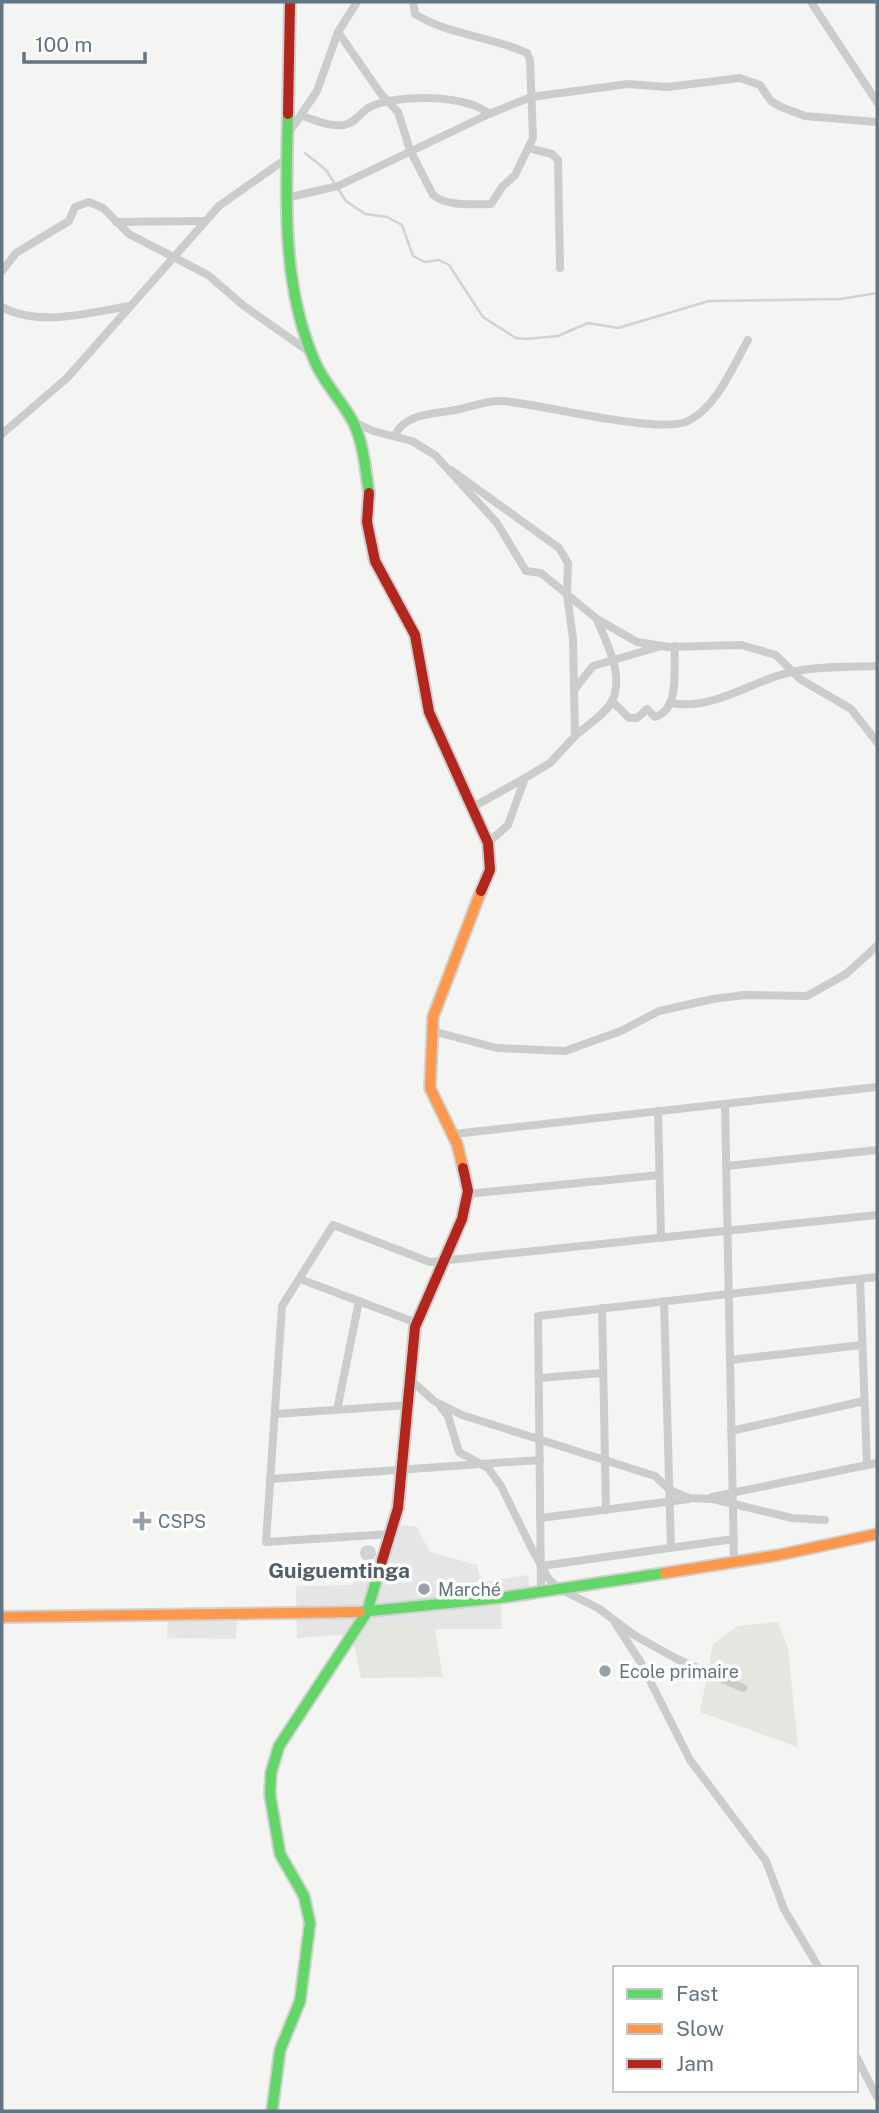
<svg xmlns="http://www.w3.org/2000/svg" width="879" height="2113" viewBox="0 0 879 2113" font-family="'Public Sans',sans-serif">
<rect width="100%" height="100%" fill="#f4f4f2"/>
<g fill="#e4e5e4">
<polygon points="393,1525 416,1526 430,1552 477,1565 479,1574 486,1582 528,1575 530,1592 500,1598 502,1629 435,1629 413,1624 352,1634 297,1638 296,1586 352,1585 361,1565 381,1564"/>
<polygon points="237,1615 236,1639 167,1638 168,1616"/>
</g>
<g fill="#e3e7e0">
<polygon points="778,1622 788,1648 798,1747 700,1712 713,1644 738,1626"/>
<polygon points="413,1624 435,1629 443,1677 361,1678 352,1635 369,1627"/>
</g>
<circle fill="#ccd4d7" cx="368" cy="1553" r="8"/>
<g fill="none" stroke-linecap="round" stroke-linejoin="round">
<polyline stroke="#ccd4d7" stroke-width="2.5" points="305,153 326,170 346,201 365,214 387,217 402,225 413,256 425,262 439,260 449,265 483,317 516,338 526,339 558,336 588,323 618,328 709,301 840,299 877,293"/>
<defs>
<g id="fast">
<path d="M288 114C286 196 281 285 315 362 324 383 341 400 352 420 364 443 365 468 369 493"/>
<polyline points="360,1612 499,1598 665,1573"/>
<polyline points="272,2111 280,2050 300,2001 310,1923 304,1896 280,1854 270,1795 271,1773 279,1746 367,1612 382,1561"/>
</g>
<g id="slow">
<polyline points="463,1168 457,1144 430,1088 433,1017 481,891"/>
<polyline points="665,1573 779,1555 877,1534"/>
<polyline points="2,1617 360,1612"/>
</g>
<g id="jam">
<polyline points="288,114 290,2"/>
<polyline points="369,493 367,522 375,561 415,635 429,712 488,843 490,870 481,891"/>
<polyline points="382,1561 398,1508 415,1327 462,1219 468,1191 463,1168"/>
</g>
</defs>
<use href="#fast" stroke="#d0d2d2" stroke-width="14"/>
<use href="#slow" stroke="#d0d2d2" stroke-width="14"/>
<use href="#jam" stroke="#d0d2d2" stroke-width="14"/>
<g stroke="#cbcdcd" stroke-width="8">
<polyline points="811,2 877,102"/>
<path d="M338 32 381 94 398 112 410 150 433 195C448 207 473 204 491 204L502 187 515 175 533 138 530 60 527 53C491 36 448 35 415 14L413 2"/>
<path d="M302 116C316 120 328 127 344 125 356 123 359 113 370 107 396 94 467 94 489 114L531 97 628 84 667 87 740 78 760 85 771 101 781 107 805 116 877 122"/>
<polyline points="288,134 317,91 338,32 357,2"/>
<polyline points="528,148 552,154 558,160 560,268"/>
<polyline points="286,198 338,186 489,114"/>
<polyline points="116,222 205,221"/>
<polyline points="2,271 16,253 69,221 75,207 89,202 103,208 129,234 208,275 244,306 311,353"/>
<path d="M2 307C38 327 90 313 129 306"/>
<polyline points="352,421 373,431 412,441 435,455 497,523 526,571 541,573 597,619 637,642 668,647 741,645 776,655 800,679 851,709 877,742"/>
<polyline points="2,434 67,378 219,206 287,158"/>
<path d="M395 436C402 416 431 413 450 411 467 409 485 400 502 401 542 404 658 435 688 421 717 407 733 366 748 340"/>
<polyline points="451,470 559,548 568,563 567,594 573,639 575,736 550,763 525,778 508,825 488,843"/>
<polyline points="574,690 593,666 658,647"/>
<path d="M612 701 629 718H637L647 709 655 717C681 709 673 668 675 646"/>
<path d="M672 703C713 711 751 681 791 672 817 666 850 667 877 666"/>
<path d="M575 736C586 726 606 714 612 701 625 675 606 643 597 619"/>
<polyline points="473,807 525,778"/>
<polyline points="432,1031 497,1048 565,1051 621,1031 659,1011 713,999 744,995 807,996 846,974 877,946"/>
<polyline points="725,1104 734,1562"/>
<polyline points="658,1111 661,1238"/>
<polyline points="454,1134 877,1087"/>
<polyline points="726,1166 877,1150"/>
<polyline points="467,1194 659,1175"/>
<polyline points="300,1279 417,1323"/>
<polyline points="860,1279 867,1465"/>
<polyline points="664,1301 671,1548"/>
<polyline points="602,1308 606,1510"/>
<polyline points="730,1360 862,1345"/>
<polyline points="539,1378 603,1373"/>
<polyline points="412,1381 434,1401 462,1415 655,1476 670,1490 689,1498 713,1499 792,1518 825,1520"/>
<polyline points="440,1406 448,1416 459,1452 488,1468 501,1486 532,1549 548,1578 558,1588 598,1608 634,1635 677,1659 743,1688"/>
<polyline points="337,1410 359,1301"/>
<polyline points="275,1414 409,1405"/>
<polyline points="731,1431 864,1401"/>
<polyline points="270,1479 540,1460"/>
<polyline points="712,1497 877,1463"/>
<polyline points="540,1518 689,1499"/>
<polyline points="390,1534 266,1542 282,1306 333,1225 430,1262 877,1215"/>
<polyline points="541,1566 734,1539"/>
<polyline points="541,1590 538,1316 877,1277"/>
<polyline points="615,1623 640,1661 690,1760 766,1861 784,1909 819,1968"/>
<polyline points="856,2056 877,2097"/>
</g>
<use href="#fast" stroke="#63d668" stroke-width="10"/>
<use href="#slow" stroke="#ff974d" stroke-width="10"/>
<use href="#jam" stroke="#b3261e" stroke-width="10"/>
</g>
<g fill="#96a1a9" stroke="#fff" stroke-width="2.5">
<path d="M138.5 1510.5h7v7h7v7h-7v7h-7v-7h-7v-7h7z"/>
<circle cx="424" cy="1589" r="7"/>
<circle cx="605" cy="1671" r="7"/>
</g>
<g text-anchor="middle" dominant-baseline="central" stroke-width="7" stroke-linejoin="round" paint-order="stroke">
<g font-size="18" fill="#637482" stroke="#fff" text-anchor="start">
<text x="158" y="1521">CSPS</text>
<text x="438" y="1589">Marché</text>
<text x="619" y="1671">Ecole primaire</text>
</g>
<g font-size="21" font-weight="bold" fill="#515d67" stroke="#fff">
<text x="339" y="1570">Guiguemtinga</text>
</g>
</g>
<rect width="879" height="2113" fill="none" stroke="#637482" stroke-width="7"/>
<rect x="613" y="1966" width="245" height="126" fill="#ffffff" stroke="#c1c7cd" stroke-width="2"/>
<rect x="627" y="1989" width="35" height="10" fill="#63d668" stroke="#c1c7cd" stroke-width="2"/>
<text x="676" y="2001" font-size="21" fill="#637482">Fast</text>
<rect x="627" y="2024" width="35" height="10" fill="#ff974d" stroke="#c1c7cd" stroke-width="2"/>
<text x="676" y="2036" font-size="21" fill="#637482">Slow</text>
<rect x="627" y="2059" width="35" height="10" fill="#b3261e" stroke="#c1c7cd" stroke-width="2"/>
<text x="676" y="2071" font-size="21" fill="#637482">Jam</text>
<path d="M24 52v10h121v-10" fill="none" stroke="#637482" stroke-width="3.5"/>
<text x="35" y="52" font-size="21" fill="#637482" stroke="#ffffff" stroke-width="5" paint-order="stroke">100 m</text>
</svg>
